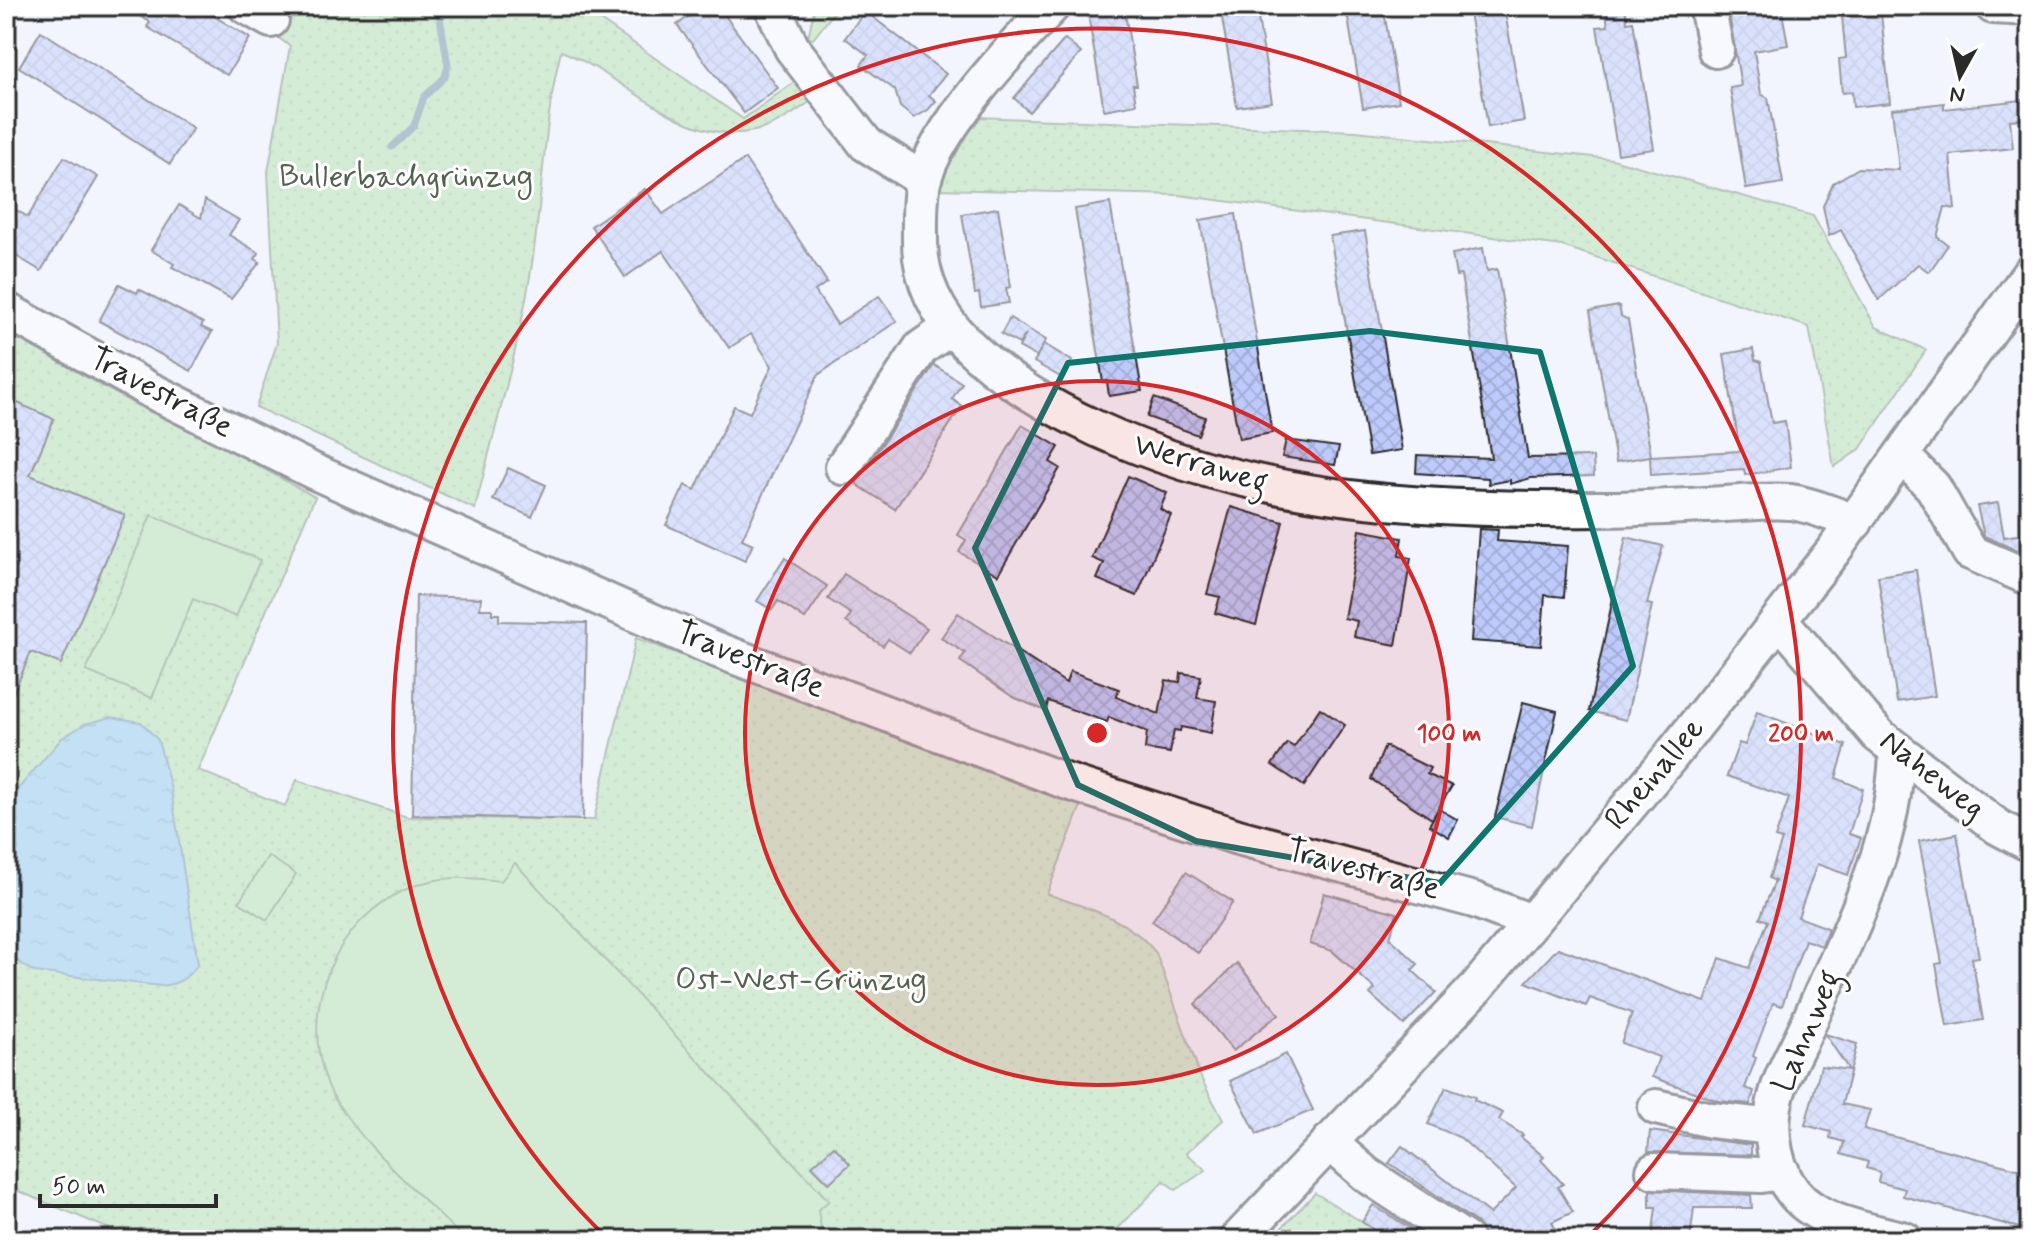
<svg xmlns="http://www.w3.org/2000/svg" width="2036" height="1246" viewBox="0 0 2036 1246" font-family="Mynerve,sans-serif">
<defs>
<pattern id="grass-tufts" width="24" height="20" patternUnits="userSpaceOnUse" patternTransform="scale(2)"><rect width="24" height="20" fill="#afe3a5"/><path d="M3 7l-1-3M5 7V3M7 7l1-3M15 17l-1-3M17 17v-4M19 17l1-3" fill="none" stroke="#97c38e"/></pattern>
<pattern id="park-dots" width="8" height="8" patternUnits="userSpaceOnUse" patternTransform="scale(2)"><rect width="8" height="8" fill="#afe3a5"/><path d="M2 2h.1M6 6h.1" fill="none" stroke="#97c38e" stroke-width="1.8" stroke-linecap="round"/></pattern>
<pattern id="water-ripples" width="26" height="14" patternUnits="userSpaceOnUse" patternTransform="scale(2)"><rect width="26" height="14" fill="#89c8ea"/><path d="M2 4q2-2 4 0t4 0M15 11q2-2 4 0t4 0" fill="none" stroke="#76acc9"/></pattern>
<pattern id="building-cross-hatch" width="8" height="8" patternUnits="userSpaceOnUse" patternTransform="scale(2)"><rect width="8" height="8" fill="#bdcafb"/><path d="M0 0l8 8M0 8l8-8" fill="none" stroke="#a3aed7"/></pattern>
</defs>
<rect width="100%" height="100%" fill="#f2f4fe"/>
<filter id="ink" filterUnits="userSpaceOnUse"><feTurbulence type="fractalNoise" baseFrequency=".0125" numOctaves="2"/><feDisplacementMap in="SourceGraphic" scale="16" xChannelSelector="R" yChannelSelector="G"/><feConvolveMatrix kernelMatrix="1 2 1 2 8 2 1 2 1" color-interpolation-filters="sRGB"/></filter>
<g filter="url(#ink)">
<polygon fill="url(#grass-tufts)" stroke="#6d8768" stroke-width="2" points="815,6 839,6 813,39 808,38"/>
<g fill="url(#park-dots)" stroke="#6d8768" stroke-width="2">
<path d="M277 6H580L743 119 799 79 813 100C799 109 785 120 770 126 693 158 628 76 561 51 542 127 543 206 529 282 516 359 493 433 475 509L256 407 277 343 268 172 290 46 270 32Z"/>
<polygon points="976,117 1356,131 1612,159 1813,216 1876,327 1926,350 1860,449 1834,467 1809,327 1562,246 1179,195 936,189 943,169"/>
<path d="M6 332 138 406 205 437 315 497 198 770 285 806 297 780 407 817 594 820 636 638 1081 805 1047 894C1087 908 1129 918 1156 953L1202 1080 1223 1120 1186 1153 1206 1170 1176 1190 1164 1181 1107 1240H136L6 1186Z"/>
<polygon points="1315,1193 1391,1240 1270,1240"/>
</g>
<g fill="#afe3a5" stroke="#6d8768" stroke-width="2">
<polygon points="151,515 260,560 236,617 193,599 152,698 86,671"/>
<polygon points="268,856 296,874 267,920 239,902"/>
<path d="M515 863 829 1201 818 1210 823 1240H465C428 1202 346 1131 328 1085 297 1009 335 918 411 887 440 875 471 877 501 881Z"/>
</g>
<path fill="url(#water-ripples)" stroke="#63899e" stroke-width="2" d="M111 717 141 722 158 740 171 789 198 964C187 979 178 984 161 986L34 972 6 954V814L16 791 62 738 85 724Z"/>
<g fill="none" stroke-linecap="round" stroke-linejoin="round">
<polyline stroke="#63899e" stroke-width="7" points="392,147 414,126 424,97 445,77 448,65 438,6"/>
</g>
<g fill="url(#building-cross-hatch)" stroke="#2b2b2b" stroke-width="2">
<polygon points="123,6 197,6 250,38 227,75 147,27 150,22"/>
<polygon points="703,6 718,6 778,88 744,113 677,25"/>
<polygon points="1220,6 1249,6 1250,13 1258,18 1272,102 1237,107"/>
<polygon points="1346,6 1376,6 1378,13 1385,17 1399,102 1363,108"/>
<polygon points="1468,6 1498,6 1505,12 1524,121 1488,127"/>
<polygon points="1605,6 1625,6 1627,22 1633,21 1654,149 1618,154 1597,27 1608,26"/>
<polygon points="1739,6 1781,6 1788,45 1754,51 1761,94 1768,98 1783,183 1746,189 1730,88 1741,86 1728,8"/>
<polygon points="1124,7 1137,85 1133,85 1136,104 1104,110 1088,14"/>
<polygon points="865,11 946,74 929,95 936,101 928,110 914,118 900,107 895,90 861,65 868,55 845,38"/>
<polygon points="1881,13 1890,103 1853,107 1852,92 1842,93 1839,59 1846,58 1842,17"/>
<polygon points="41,31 193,128 170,164 19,67"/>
<polygon points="1065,39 1081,53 1029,112 1014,98"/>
<polygon points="2030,99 2030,118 2010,120 2013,148 1950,155 1955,209 1945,207 1937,237 1948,245 1929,272 1918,264 1879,300 1841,230 1829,236 1823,206 1833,183 1859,168 1899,170 1892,109 1944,103 1944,109"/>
<polygon points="64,157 98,177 41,271 6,250 6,204 28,217"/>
<polygon points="745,159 827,282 815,291 837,324 879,296 897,321 818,375 742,539 753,544 745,561 666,525 685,485 695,490 734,406 750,413 772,366 751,334 729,348 663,251 625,277 591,226 645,189 663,214"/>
<polygon points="205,200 239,220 229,235 259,253 255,259 260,262 231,299 172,267 174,264 151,250 179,205 201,218"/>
<polygon points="1110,203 1142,391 1109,396 1107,381 1103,382 1075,209"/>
<polygon points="998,208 1011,287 1006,288 1009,303 981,307 979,293 975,294 962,214"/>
<polygon points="1236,214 1272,433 1239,439 1200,220"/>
<polygon points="1365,231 1402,450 1369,455 1330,236"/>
<polygon points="1483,248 1487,271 1497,269 1528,458 1593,457 1594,476 1531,478 1510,484 1510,480 1489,484 1488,478 1416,473 1417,455 1491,458 1461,275 1456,276 1452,254"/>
<polygon points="119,284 137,293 139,289 203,323 201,327 212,332 191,371 99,321"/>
<polygon points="1619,306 1621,316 1628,320 1651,456 1740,451 1724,354 1753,349 1755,360 1761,362 1772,423 1785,421 1791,467 1745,475 1744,469 1651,475 1650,456 1616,462 1590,311"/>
<polygon points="1010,318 1046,340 1037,356 1044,344 1072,361 1062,378 1034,362 1037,357 1019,347 1026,334 1019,344 1001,334"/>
<polygon points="934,365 962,383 952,399 962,406 895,509 856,484"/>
<polygon points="6,398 54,419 30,475 125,515 61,664 31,652 6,710"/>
<polygon points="1154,398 1205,417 1198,435 1147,417"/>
<polygon points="1022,425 1059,447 1050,462 1060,468 998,575 959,552 966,540 958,535"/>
<polygon points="1286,440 1339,447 1335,465 1282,457"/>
<polygon points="508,468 546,485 532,517 493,500"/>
<polygon points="1128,476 1167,493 1160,509 1171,515 1137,596 1097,579 1104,563 1092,558"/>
<polygon points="1998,503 2004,537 2030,533 2030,556 1984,536 1977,506"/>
<polygon points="1231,507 1283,522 1256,625 1215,613 1220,597 1207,594"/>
<polygon points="1479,529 1498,530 1497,541 1568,546 1564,597 1545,595 1541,646 1471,641"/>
<polygon points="1360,530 1402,538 1399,556 1411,558 1396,645 1354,637 1357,621 1344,618"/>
<polygon points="1626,537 1663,546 1647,604 1652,605 1626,720 1589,711"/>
<polygon points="785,558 827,586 805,619 778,601 772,610 757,601"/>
<polygon points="1916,570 1935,696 1897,702 1878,576"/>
<polygon points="844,574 927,628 910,653 888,639 883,646 846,622 851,614 828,599"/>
<polygon points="416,596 481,598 480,609 492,609 492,614 499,614 499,621 587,623 583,820 412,815"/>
<polygon points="958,613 1066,683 1070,671 1119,689 1116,697 1159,714 1166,680 1180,682 1181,673 1201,676 1197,698 1216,701 1211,733 1181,727 1180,731 1174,730 1170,753 1145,749 1147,732 1109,717 1107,722 1048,701 1046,711 1013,697 960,661 965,653 941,638"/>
<polygon points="1523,702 1557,711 1532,826 1495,817"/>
<polygon points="1320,708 1345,725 1304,786 1272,765 1287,743 1294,747"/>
<polygon points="1757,712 1846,745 1836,778 1863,789 1849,834 1861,838 1848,875 1817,864 1798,917 1828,928 1822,946 1805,940 1782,1006 1773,1003 1753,1056 1756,1058 1745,1088 1754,1091 1750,1104 1719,1101 1652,1077 1659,1057 1621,1043 1632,1013 1590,998 1586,1006 1526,982 1558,948 1705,1002 1720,958 1749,968 1768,921 1760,918 1775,881 1769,878 1782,840 1775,838 1789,798 1727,776 1739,743 1745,745"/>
<polygon points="1385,746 1430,768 1427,774 1452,786 1432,819 1371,779"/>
<polygon points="1439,809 1458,820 1449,837 1429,825"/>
<polygon points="1957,834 1979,957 1972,958 1983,1020 1947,1026 1936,964 1942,963 1919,841"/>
<polygon points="1186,872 1233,902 1198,953 1152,921"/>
<polygon points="1324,893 1397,913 1390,938 1418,964 1412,970 1436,992 1404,1025 1370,994 1375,989 1332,951 1310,944"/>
<polygon points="1237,963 1279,1014 1233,1051 1195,1004"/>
<polygon points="1825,1034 1857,1044 1842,1104 1870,1110 1864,1129 2029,1172 2024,1192 2030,1193 2030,1231 1903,1196 1905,1189 1878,1182 1880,1172 1866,1168 1868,1162 1841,1154 1844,1142 1830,1138 1831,1132 1805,1125 1821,1066 1849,1070"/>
<polygon points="1286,1054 1313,1110 1257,1134 1230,1081"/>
<polygon points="1446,1087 1475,1097 1474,1100 1503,1113 1499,1120 1523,1135 1521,1137 1544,1157 1541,1160 1563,1184 1558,1187 1573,1212 1552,1222 1555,1228 1529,1240 1486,1240 1477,1223 1389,1163 1402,1146 1490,1214 1516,1188 1461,1138 1428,1124"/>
<polygon points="1650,1131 1751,1145 1751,1155 1648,1152"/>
<polygon points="834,1146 850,1164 829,1183 812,1166"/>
<polygon points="1650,1190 1751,1195 1752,1208 1694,1208 1690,1240 1652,1240 1656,1207 1650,1207"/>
<polygon points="1373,1205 1429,1240 1430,1240 1390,1240 1362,1222"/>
</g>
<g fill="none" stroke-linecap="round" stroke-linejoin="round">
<defs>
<g id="minor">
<polyline points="246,6 271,20"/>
<polyline points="772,6 792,48 866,144 923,180"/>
<path d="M1052 6C1013 47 936 128 923 182 919 201 920 222 920 242 920 280 938 316 965 342 1004 381 1048 406 1097 429 1256 502 1426 511 1598 509 1641 509 1683 506 1725 504 1747 503 1769 500 1791 502 1813 505 1834 515 1855 522"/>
<polyline points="1707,6 1716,50"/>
<polyline points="1993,6 2030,8"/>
<polyline points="6,310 150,390 315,472 715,649 1065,781 1238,837 1474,900 1531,922"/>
<polyline points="1902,456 1933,487 1970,552 2030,578"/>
<polyline points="843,467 921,348 950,328"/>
<polyline points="1781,621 1878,735 1998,827 2030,844"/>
<path d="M1897 752C1894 850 1848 934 1809 1022 1797 1049 1779 1077 1774 1106 1769 1135 1775 1170 1794 1193 1819 1224 1869 1230 1905 1240"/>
<polyline points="1656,1107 1711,1120 1772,1127"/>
<polyline points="1329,1142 1367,1175 1466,1240"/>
<polyline points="1654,1171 1761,1175 1782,1172"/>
<polyline points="1237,1240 1476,988 1671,756 1834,550 2030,273"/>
</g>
</defs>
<use href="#minor" stroke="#2b2b2b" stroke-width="40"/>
<use href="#minor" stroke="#fff" stroke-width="34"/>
</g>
</g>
<path d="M0 0H2036V1246H0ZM1370 331 1540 352 1633 666 1440 883 1196 841 1078 785 975 548 1068 363Z" fill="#f2f4fe" fill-opacity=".55" fill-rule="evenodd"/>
<path fill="none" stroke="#0f766e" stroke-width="6" stroke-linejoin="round" d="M1370 331 1540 352 1633 666 1440 883 1196 841 1078 785 975 548 1068 363Z"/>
<circle cx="1097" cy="733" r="352" fill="#d62828" fill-opacity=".12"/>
<g fill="none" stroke="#d62828" stroke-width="4">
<circle cx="1097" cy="733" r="352"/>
<path d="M608 1239A704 704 0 1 1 1586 1239"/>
</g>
<g text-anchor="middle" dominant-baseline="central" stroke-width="6" stroke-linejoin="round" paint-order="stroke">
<g font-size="32" fill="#536250" stroke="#fff">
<text x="406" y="177">Bullerbachgrünzug</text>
<text x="801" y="980">Ost-West-Grünzug</text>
</g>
<g font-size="32" fill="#2b2b2b" stroke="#fff">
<text transform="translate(161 393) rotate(28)">Travestraße</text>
<text transform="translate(1201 464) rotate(17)">Werraweg</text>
<text transform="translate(750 660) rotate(22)">Travestraße</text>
<text transform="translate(1655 774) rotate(-50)">Rheinallee</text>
<text transform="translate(1932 775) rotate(38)">Naheweg</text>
<text transform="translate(1363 870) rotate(15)">Travestraße</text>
<text transform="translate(1807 1031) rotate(-67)">Lahnweg</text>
</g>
</g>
<circle cx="1097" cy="733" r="12" fill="#d62828" stroke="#fff" stroke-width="4"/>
<g font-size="24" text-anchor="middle" font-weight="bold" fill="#d62828" stroke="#fff" stroke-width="6" stroke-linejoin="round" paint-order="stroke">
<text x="1449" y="741">100 m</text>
<text x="1801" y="741">200 m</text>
</g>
<rect width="2036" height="1246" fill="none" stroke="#fff" stroke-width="32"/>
<rect x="16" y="16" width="2004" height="1214" fill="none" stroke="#2b2b2b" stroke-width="3" filter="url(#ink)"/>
<g transform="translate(1960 76) rotate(188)" stroke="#ffffff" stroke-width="6" paint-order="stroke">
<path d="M0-6L14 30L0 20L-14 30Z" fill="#2b2b2b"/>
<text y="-12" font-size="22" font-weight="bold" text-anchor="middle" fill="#2b2b2b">N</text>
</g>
<path d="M40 1194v12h176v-12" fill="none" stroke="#2b2b2b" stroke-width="4"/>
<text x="52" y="1194" font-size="24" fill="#2b2b2b" stroke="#ffffff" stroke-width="6" paint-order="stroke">50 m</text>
</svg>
